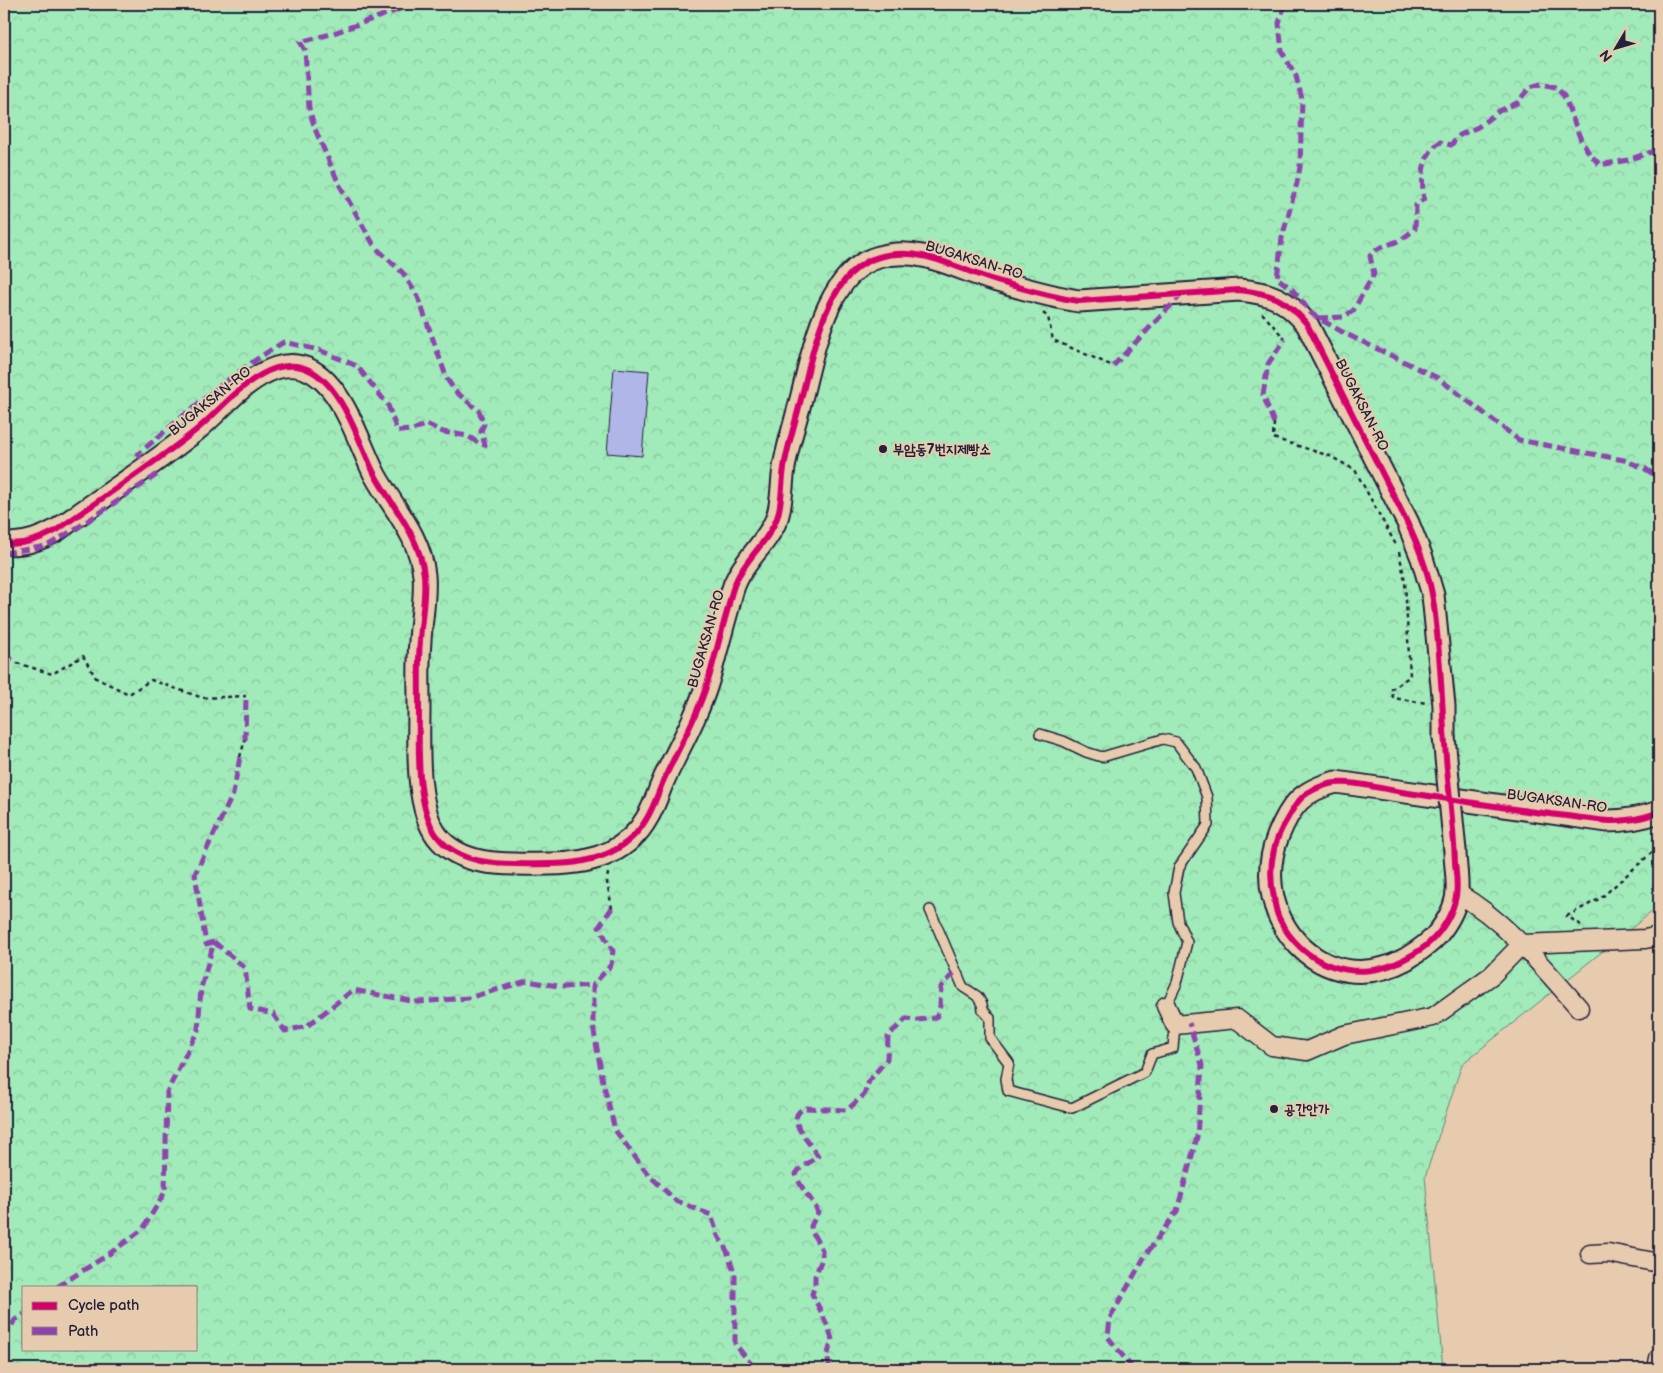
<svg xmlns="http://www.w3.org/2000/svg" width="1663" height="1373" viewBox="0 0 1663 1373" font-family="'Balsamiq Sans','Poor Story',sans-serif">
<defs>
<pattern id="forest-crowns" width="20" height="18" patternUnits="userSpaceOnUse" patternTransform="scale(1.25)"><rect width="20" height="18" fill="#a1eab9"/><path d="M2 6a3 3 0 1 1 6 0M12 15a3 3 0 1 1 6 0" fill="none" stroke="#8ac8a0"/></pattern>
</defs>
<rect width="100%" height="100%" fill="#e7cbae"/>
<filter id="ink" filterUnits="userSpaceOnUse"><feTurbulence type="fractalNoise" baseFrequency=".02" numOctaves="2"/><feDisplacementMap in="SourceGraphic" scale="10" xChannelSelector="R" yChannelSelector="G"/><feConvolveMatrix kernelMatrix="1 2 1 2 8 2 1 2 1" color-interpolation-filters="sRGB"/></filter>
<g filter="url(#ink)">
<path fill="url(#forest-crowns)" stroke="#62867a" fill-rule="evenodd" d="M4 4H1659V906L1462 1064 1425 1177 1443 1369H4ZM24 1287H196V1349H24Z"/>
<polygon fill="#b0b7e8" stroke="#22223b" points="614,368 649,371 642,456 607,453"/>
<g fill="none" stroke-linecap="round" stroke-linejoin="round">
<defs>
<g id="service">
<polyline points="1040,734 1063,741 1086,752 1102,757 1163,739 1176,742 1196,768 1207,797 1208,825 1179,867 1174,893 1178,922 1187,942 1177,983 1166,1006"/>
<polyline points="930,910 963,987 977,996 982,1004 983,1010 990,1018 990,1038 1009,1063 1006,1079 1008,1091 1072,1108 1145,1072 1152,1054 1173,1048 1175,1025"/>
</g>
<g id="minor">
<path d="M1457 893C1506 921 1542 966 1579 1008"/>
<polyline points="1166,1006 1175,1025 1237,1019 1272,1046 1307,1051 1344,1035 1433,1017 1492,975 1522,944 1645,939 1659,936"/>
<polyline points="1590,1254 1608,1253 1659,1263"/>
<polyline points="1657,1369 1659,1358"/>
</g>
<g id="tertiary">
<path d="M4 543C23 546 41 539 57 530 103 497 151 466 195 431 221 410 243 379 276 368 334 350 356 439 375 475 393 508 420 536 424 575 426 597 421 620 420 641 418 663 419 685 419 707 419 743 415 806 437 836 462 869 512 864 550 864 589 864 627 854 647 818 655 805 659 789 666 775 681 744 698 714 708 681 715 657 721 632 728 608 730 599 732 589 736 581 746 558 768 542 777 518 783 501 781 481 785 462 789 441 796 420 801 399 813 353 826 271 879 257 921 245 959 270 997 281 1024 289 1052 297 1079 301L1239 290C1271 293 1286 299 1307 324L1408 523 1422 558 1433 595 1444 706V737"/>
<path d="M1455 851C1455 864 1458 879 1457 892 1456 908 1446 924 1436 936 1427 946 1417 952 1406 959 1323 1004 1246 918 1278 836 1291 804 1302 791 1336 782L1607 821C1626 821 1642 818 1659 812"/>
</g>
</defs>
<use href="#service" stroke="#22223b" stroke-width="12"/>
<use href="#minor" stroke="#22223b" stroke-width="21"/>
<use href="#tertiary" stroke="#22223b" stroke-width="25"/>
<g stroke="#22223b" stroke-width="2.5" stroke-dasharray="4 4" stroke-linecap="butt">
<polyline points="1043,313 1048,317 1053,340 1113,366"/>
<polyline points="1262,313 1285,339"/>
<polyline points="1274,423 1273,438 1330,456 1355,470 1396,545"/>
<polyline points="1399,552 1405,581 1410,676 1392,689 1393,698 1427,703"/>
<polyline points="17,663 52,674 83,656 96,678 129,694 151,680 203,698 246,696"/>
<polyline points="240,757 245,740"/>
<polyline points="608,873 607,882 612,908"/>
<polyline points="1581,925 1567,916 1601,898 1659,846"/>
</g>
<use href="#service" stroke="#e7cbae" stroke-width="9"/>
<use href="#minor" stroke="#e7cbae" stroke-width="18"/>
<use href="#tertiary" stroke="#e7cbae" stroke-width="21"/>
<defs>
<polyline id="tertiary-bridge" points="1444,737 1455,851"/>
</defs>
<use href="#tertiary-bridge" stroke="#22223b" stroke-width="25" stroke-linecap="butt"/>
<use href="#tertiary-bridge" stroke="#e7cbae" stroke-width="21"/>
<g stroke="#8e44ad" stroke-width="5" stroke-dasharray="10 5" stroke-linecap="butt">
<polyline points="1285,4 1279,23 1282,52 1296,76 1302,99 1300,167 1297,183 1282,238 1277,278 1292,289 1311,313 1318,318 1344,333 1438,378 1519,440 1624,460 1644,468 1659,478"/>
<path d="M1318 318 1343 317 1353 311 1374 274 1370 256C1378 246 1387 246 1398 241 1404 238 1410 233 1415 229L1416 205 1424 199C1421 177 1421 156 1440 142L1451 145 1460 135 1478 127 1499 111 1517 103 1530 87 1541 84 1556 87 1564 96 1581 140 1589 153 1600 165 1628 160 1651 152 1659 154"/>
<polyline points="1113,366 1182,294"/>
<polyline points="1274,423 1263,395 1268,364 1285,339"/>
<path d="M4 553 47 546 80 526 155 476 138 454C185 415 231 373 284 342L319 350 357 366 388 405 397 431 413 430 426 424 443 432 468 436 478 443 485 445 481 431 484 424 479 411 455 391 447 379 418 297 403 273 375 247 339 184 315 129 309 108 305 50 300 42 331 34 406 7 424 4"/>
<polyline points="4,655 17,663"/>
<polyline points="245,740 246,696"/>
<polyline points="612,908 599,927 613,951 611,965 593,985 593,1026 603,1082 615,1130 647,1173 676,1201 711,1215 718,1236 727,1251 735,1275 735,1344 751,1364 759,1369"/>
<polyline points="214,942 245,968 250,1009 273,1014 285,1031 307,1026 353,990 417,1002 468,998 527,981 564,987 593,985"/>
<polyline points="214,942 206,944 195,874 233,794 240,757"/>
<polyline points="57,1287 109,1254 143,1229 165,1192 167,1092 198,1030 201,988 214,942"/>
<polyline points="4,1338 15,1320 24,1314"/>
<path d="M830 1369C828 1363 827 1356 829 1350 829 1347 831 1345 832 1342 833 1335 816 1301 812 1294L815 1285V1276L822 1259V1250L812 1232 811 1226 818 1212C812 1198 800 1189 796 1174 801 1165 811 1163 818 1156 811 1143 782 1118 805 1108L847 1110 864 1095 869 1081 887 1059 888 1037 890 1034 906 1019 918 1020 934 1018 937 1016 940 1006 941 987 956 971"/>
<polyline points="1133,1369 1108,1337 1110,1318 1145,1256 1177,1211 1197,1137 1202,1065 1189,1023"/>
</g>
<defs>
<path id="cycleway" d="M4 543C23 546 41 539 57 530 103 497 151 466 195 431 221 410 243 379 276 368 334 350 356 439 375 475 393 508 420 536 424 575 426 597 421 620 420 641 418 663 419 685 419 707 419 743 415 806 437 836 462 869 512 864 550 864 589 864 627 854 647 818 655 805 659 789 666 775 681 744 698 714 708 681 715 657 721 632 728 608 730 599 732 589 736 581 746 558 768 542 777 518 783 501 781 481 785 462 789 441 796 420 801 399 813 353 826 271 879 257 921 245 959 270 997 281 1024 289 1052 297 1079 301L1239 290C1271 293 1286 299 1307 324 1331 371 1355 419 1379 467 1394 497 1411 526 1422 558 1433 587 1435 612 1438 643 1442 685 1443 727 1447 769 1450 800 1454 832 1455 863 1456 873 1458 885 1456 896 1453 913 1443 930 1430 942 1422 950 1412 955 1403 960 1356 985 1301 965 1279 918 1276 912 1275 905 1274 898 1268 871 1271 846 1286 821 1298 799 1304 791 1329 784 1349 779 1381 789 1402 792 1435 797 1468 802 1501 807 1525 811 1550 814 1574 817 1592 819 1609 823 1627 820 1638 819 1649 816 1659 812"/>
</defs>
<use href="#cycleway" stroke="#e7cbae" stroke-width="9"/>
<use href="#cycleway" stroke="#d6006c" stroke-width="6"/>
</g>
</g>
<g fill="#22223b" stroke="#e7cbae" stroke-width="2">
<circle cx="883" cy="449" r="5"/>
<circle cx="1274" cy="1109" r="5"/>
</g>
<g text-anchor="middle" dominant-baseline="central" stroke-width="4" stroke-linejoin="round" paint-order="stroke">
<g font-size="14" fill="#22223b" stroke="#e7cbae">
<text transform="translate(974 260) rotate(17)">BUGAKSAN-RO</text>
<text transform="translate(210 401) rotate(-39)">BUGAKSAN-RO</text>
<text transform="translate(1362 405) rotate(63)">BUGAKSAN-RO</text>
<text transform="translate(706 639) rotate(-74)">BUGAKSAN-RO</text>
<text transform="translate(1557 801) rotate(8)">BUGAKSAN-RO</text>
</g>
<g font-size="14" font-weight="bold" fill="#22223b" stroke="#e7cbae" text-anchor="start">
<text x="893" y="449">부암동7번지제빵소</text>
<text x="1284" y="1109">공간안가</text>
</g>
</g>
<rect width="1663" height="1373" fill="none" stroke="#e7cbae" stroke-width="20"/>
<rect x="10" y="10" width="1643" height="1353" fill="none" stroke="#22223b" stroke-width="2" filter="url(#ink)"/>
<rect x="22" y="1286" width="175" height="65" fill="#e7cbae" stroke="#988780"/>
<rect x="32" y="1302" width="25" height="8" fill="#d6006c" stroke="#988780"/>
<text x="68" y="1310" font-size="15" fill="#22223b">Cycle path</text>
<rect x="32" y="1327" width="25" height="8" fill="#8e44ad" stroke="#988780"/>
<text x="68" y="1336" font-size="15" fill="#22223b">Path</text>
<g transform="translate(1616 48) rotate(232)" stroke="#e7cbae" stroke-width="4" paint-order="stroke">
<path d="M0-4L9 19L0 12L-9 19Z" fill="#22223b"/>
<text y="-8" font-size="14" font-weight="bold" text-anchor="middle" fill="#22223b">N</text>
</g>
</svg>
